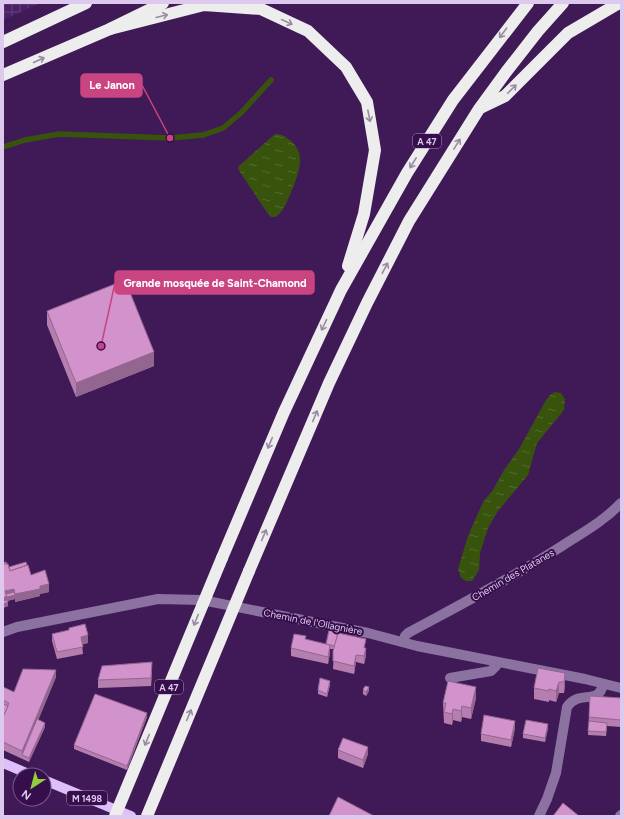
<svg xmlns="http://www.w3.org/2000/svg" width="624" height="819" viewBox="0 0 624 819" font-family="Figtree,sans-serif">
<defs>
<pattern id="industrial-grid" width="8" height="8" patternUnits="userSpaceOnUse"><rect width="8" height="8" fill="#4b2165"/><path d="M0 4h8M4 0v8" fill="none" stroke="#64407b"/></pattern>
<pattern id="water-ripples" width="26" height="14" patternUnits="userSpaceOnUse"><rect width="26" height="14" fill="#38540c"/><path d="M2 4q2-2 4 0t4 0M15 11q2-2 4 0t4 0" fill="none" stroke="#546b30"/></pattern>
</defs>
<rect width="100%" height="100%" fill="#3f1a57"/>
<polygon fill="url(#industrial-grid)" points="3,3 40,3 3,20"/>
<g fill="url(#water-ripples)">
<path d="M275 134C282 134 285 136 291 141 308 155 297 177 290 195 286 203 283 213 275 217H271L266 211 240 172 238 168 240 165Z"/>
<polygon points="555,392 561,393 565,399 564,410 537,443 528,475 498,511 488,528 480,553 479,570 472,581 466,581 461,578 458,569 468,536 483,502 493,490 504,470 519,449 546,400 550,395"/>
</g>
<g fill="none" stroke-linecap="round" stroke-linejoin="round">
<polyline stroke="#38540c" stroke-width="5.5" points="3,147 25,140 59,134 170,138 203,135 223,128 241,113 271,80"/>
<g stroke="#8c72a1" stroke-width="10">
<polyline points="3,632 17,627 158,599 202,600 368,633 417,646 585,679 621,688"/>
<path d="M403 642 405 636 408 633C460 605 512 578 562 546 582 533 604 521 621 503"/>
<polyline points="450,678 491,671 496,666 497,662"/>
<path d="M539 816 547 799 556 773 567 707C579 689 599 706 603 684"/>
<polyline points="620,816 621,815"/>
</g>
<g stroke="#dfbff9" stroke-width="10">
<polyline points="3,763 31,775"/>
<polyline points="44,780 131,816"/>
</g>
<g stroke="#ededed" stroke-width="12">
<polyline points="110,29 204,5 261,9 308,31 346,67 367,102 375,150 364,214 348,266"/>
<polyline points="3,42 86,3"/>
<polyline points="3,75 110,29 163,3"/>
<polyline points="480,108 505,96 568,33 619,3"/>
<polyline points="222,558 284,412 341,290 407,173 453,100 528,3"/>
<polyline points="249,571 329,383 367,303 409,221 479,109 506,72 538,31 563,3"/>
</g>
<g stroke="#ededed" stroke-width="12">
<polyline points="115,816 222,558"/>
<polyline points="147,816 249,571"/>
</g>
</g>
<g fill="#b57eaf">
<polygon points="47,311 154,366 76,397 47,325"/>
<polygon points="9,567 31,575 49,592 40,594 40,596 15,602 15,599 7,601 8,606 3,608"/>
<polygon points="340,633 365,648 366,656 364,664 356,662 354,674 333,669 334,649 330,649 330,653 328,664 291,656 291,648 326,644"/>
<polygon points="52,634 88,643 82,644 83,654 57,659 52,641"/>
<polygon points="152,669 151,686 98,688 98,680"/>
<polygon points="565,673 565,684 564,693 559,693 556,702 549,700 549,702 534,699 534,688"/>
<polygon points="56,677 38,720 45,727 29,762 3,750 3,687 14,692"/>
<polygon points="330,685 327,697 318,694 318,690"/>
<polygon points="363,690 369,691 366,696 363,694"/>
<polygon points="590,696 621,698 621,727 607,726 606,736 588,735"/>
<polygon points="476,698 471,719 462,717 461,722 453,720 452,725 444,723 443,703"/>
<polygon points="147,717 127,770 74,749 74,745"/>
<polygon points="515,728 511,747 481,741 481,734"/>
<polygon points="548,728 545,742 523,738 523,734"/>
<polygon points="338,750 368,754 363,768 338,758"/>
</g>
<g fill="#93668f">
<polygon points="154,352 154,366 76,397 76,383"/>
<polygon points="49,584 49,592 40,594 40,596 15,602 15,594 40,586"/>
<polygon points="14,589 14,595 15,595 15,599 7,601 8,602 8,606 3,608 3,598 5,591"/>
<polygon points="88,635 88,643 81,645 81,637"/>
<polygon points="330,645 330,653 328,664 328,657"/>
<polygon points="366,648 366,656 364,664 364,656"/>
<polygon points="356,655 356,662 354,674 354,666"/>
<polygon points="152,662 152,669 151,686 151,678"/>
<polygon points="56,670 56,677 24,755 22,755 22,751"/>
<polygon points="565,673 565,684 564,693 564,682"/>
<polygon points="330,681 330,685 327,697 327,694"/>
<polygon points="559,682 559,693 556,702 556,691"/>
<polygon points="369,687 369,691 366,696 366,692"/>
<polygon points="476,687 476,698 471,719 471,708"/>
<polygon points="462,706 462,717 461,722 461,711"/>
<polygon points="453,709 453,720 452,725 452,714"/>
<polygon points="147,713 147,717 127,770 127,766"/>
<polygon points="515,721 515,728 511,747 511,740"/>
<polygon points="45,723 45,727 29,762 29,758"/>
<polygon points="548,724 548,728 545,742 545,738"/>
<polygon points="368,747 368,754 363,768 363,760"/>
</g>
<g fill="#d292cc" stroke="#93668f">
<polygon points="125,280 154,352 76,383 47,311"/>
<polygon points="6,562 7,564 3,564 3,563"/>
<polygon points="26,562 27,565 10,571 9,567"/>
<polygon points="3,564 8,564 10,571 28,565 31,575 45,570 49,584 40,586 40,589 15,594 14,589 5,591 7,596 3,598"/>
<polygon points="14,592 15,595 7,597 6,594"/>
<polygon points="7,600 8,602 3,604 3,601"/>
<polygon points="85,624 88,635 81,637 83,647 57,652 52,634 69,630 69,628"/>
<polygon points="329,630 340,632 339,633 338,633 335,646 326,644"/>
<polygon points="338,633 366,639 364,648 366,648 364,656 356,655 354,666 333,661 333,651"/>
<polygon points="294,634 306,636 305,639 330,645 328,657 291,648"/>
<polygon points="152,662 151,678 98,680 102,666"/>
<polygon points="538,668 565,673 564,682 559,682 556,691 549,689 549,691 534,688"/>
<polygon points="23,669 56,670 22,751 3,742 3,717 9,703 3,700 3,687 14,692"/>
<polygon points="320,678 330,681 327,694 318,690"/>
<polygon points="448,681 476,687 471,708 462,706 461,711 453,709 452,714 444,712 446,703 443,703"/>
<polygon points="365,686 369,687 366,692 363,690"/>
<polygon points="95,694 147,713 127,766 74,745"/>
<polygon points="590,696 621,698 621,720 589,717"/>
<polygon points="3,704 8,706 3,717"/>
<polygon points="484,715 515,721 511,740 481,734"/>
<polygon points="37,719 45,723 29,758 22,755"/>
<polygon points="526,720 548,724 545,738 523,734"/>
<polygon points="589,721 607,723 606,732 588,731"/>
<polygon points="343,738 368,747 363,760 338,750"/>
<polygon points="338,797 374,816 329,816"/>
<polygon points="563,803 579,816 553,816"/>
</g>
<defs><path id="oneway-shaft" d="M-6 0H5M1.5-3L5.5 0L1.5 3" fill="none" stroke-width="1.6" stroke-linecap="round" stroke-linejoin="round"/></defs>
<g stroke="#9a89a4">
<use href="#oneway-shaft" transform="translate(162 16) rotate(-14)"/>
<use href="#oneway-shaft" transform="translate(287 22) rotate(25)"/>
<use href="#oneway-shaft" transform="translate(503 33) rotate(127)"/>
<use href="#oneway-shaft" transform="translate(39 60) rotate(-24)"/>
<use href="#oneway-shaft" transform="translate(512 89) rotate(-45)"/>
<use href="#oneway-shaft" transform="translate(369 116) rotate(79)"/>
<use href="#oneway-shaft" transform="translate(457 144) rotate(-58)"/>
<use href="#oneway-shaft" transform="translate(413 163) rotate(122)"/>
<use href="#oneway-shaft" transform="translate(385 268) rotate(-62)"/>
<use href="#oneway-shaft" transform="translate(324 325) rotate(115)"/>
<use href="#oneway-shaft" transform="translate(315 416) rotate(-67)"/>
<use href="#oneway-shaft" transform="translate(270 443) rotate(113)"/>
<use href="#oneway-shaft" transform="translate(264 535) rotate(-67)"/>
<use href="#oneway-shaft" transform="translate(196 620) rotate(112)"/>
<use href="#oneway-shaft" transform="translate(189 715) rotate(-67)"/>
<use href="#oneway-shaft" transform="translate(147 740) rotate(112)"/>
</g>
<g text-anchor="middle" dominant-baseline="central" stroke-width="4" stroke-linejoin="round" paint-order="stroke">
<g fill="#350e4b" stroke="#ab91bd" stroke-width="1">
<rect x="413" y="134" width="28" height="14" rx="3"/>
<rect x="155" y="680" width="28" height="14" rx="3"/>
<rect x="67" y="791" width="40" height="14" rx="3"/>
</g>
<g font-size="9" font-weight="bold" fill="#ddc9ee">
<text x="427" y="141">A 47</text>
<text x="169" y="687">A 47</text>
<text x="87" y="798">M 1498</text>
</g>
<g font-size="10" fill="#ddc9ee" stroke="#350e4b">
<text transform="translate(513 575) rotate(-30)">Chemin des Platanes</text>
<text transform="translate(313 622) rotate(11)">Chemin de l'Ollagnière</text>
</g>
</g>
<path fill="none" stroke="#c94480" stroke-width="1.5" d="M170 138L142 85M101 346L115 283"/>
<g fill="#c94480" stroke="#350e4b" stroke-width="1.5">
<circle cx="170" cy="138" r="4"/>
<circle cx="101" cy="346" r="4"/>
</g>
<g fill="#c94480" stroke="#c94480" stroke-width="1.5">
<rect x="81" y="74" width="61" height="23" rx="4"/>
<rect x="115" y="271" width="199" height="23" rx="4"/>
</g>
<g font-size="11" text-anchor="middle" font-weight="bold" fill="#fff">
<text x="112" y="89">Le Janon</text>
<text x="215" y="287">Grande mosquée de Saint-Chamond</text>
</g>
<rect width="624" height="819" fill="none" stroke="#ddc9ee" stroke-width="8"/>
<g transform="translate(32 787) rotate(216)"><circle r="19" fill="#350e4b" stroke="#78598c"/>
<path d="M0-3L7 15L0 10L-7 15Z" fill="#92cd3e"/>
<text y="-6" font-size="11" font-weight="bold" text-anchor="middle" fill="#ddc9ee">N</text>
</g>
</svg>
